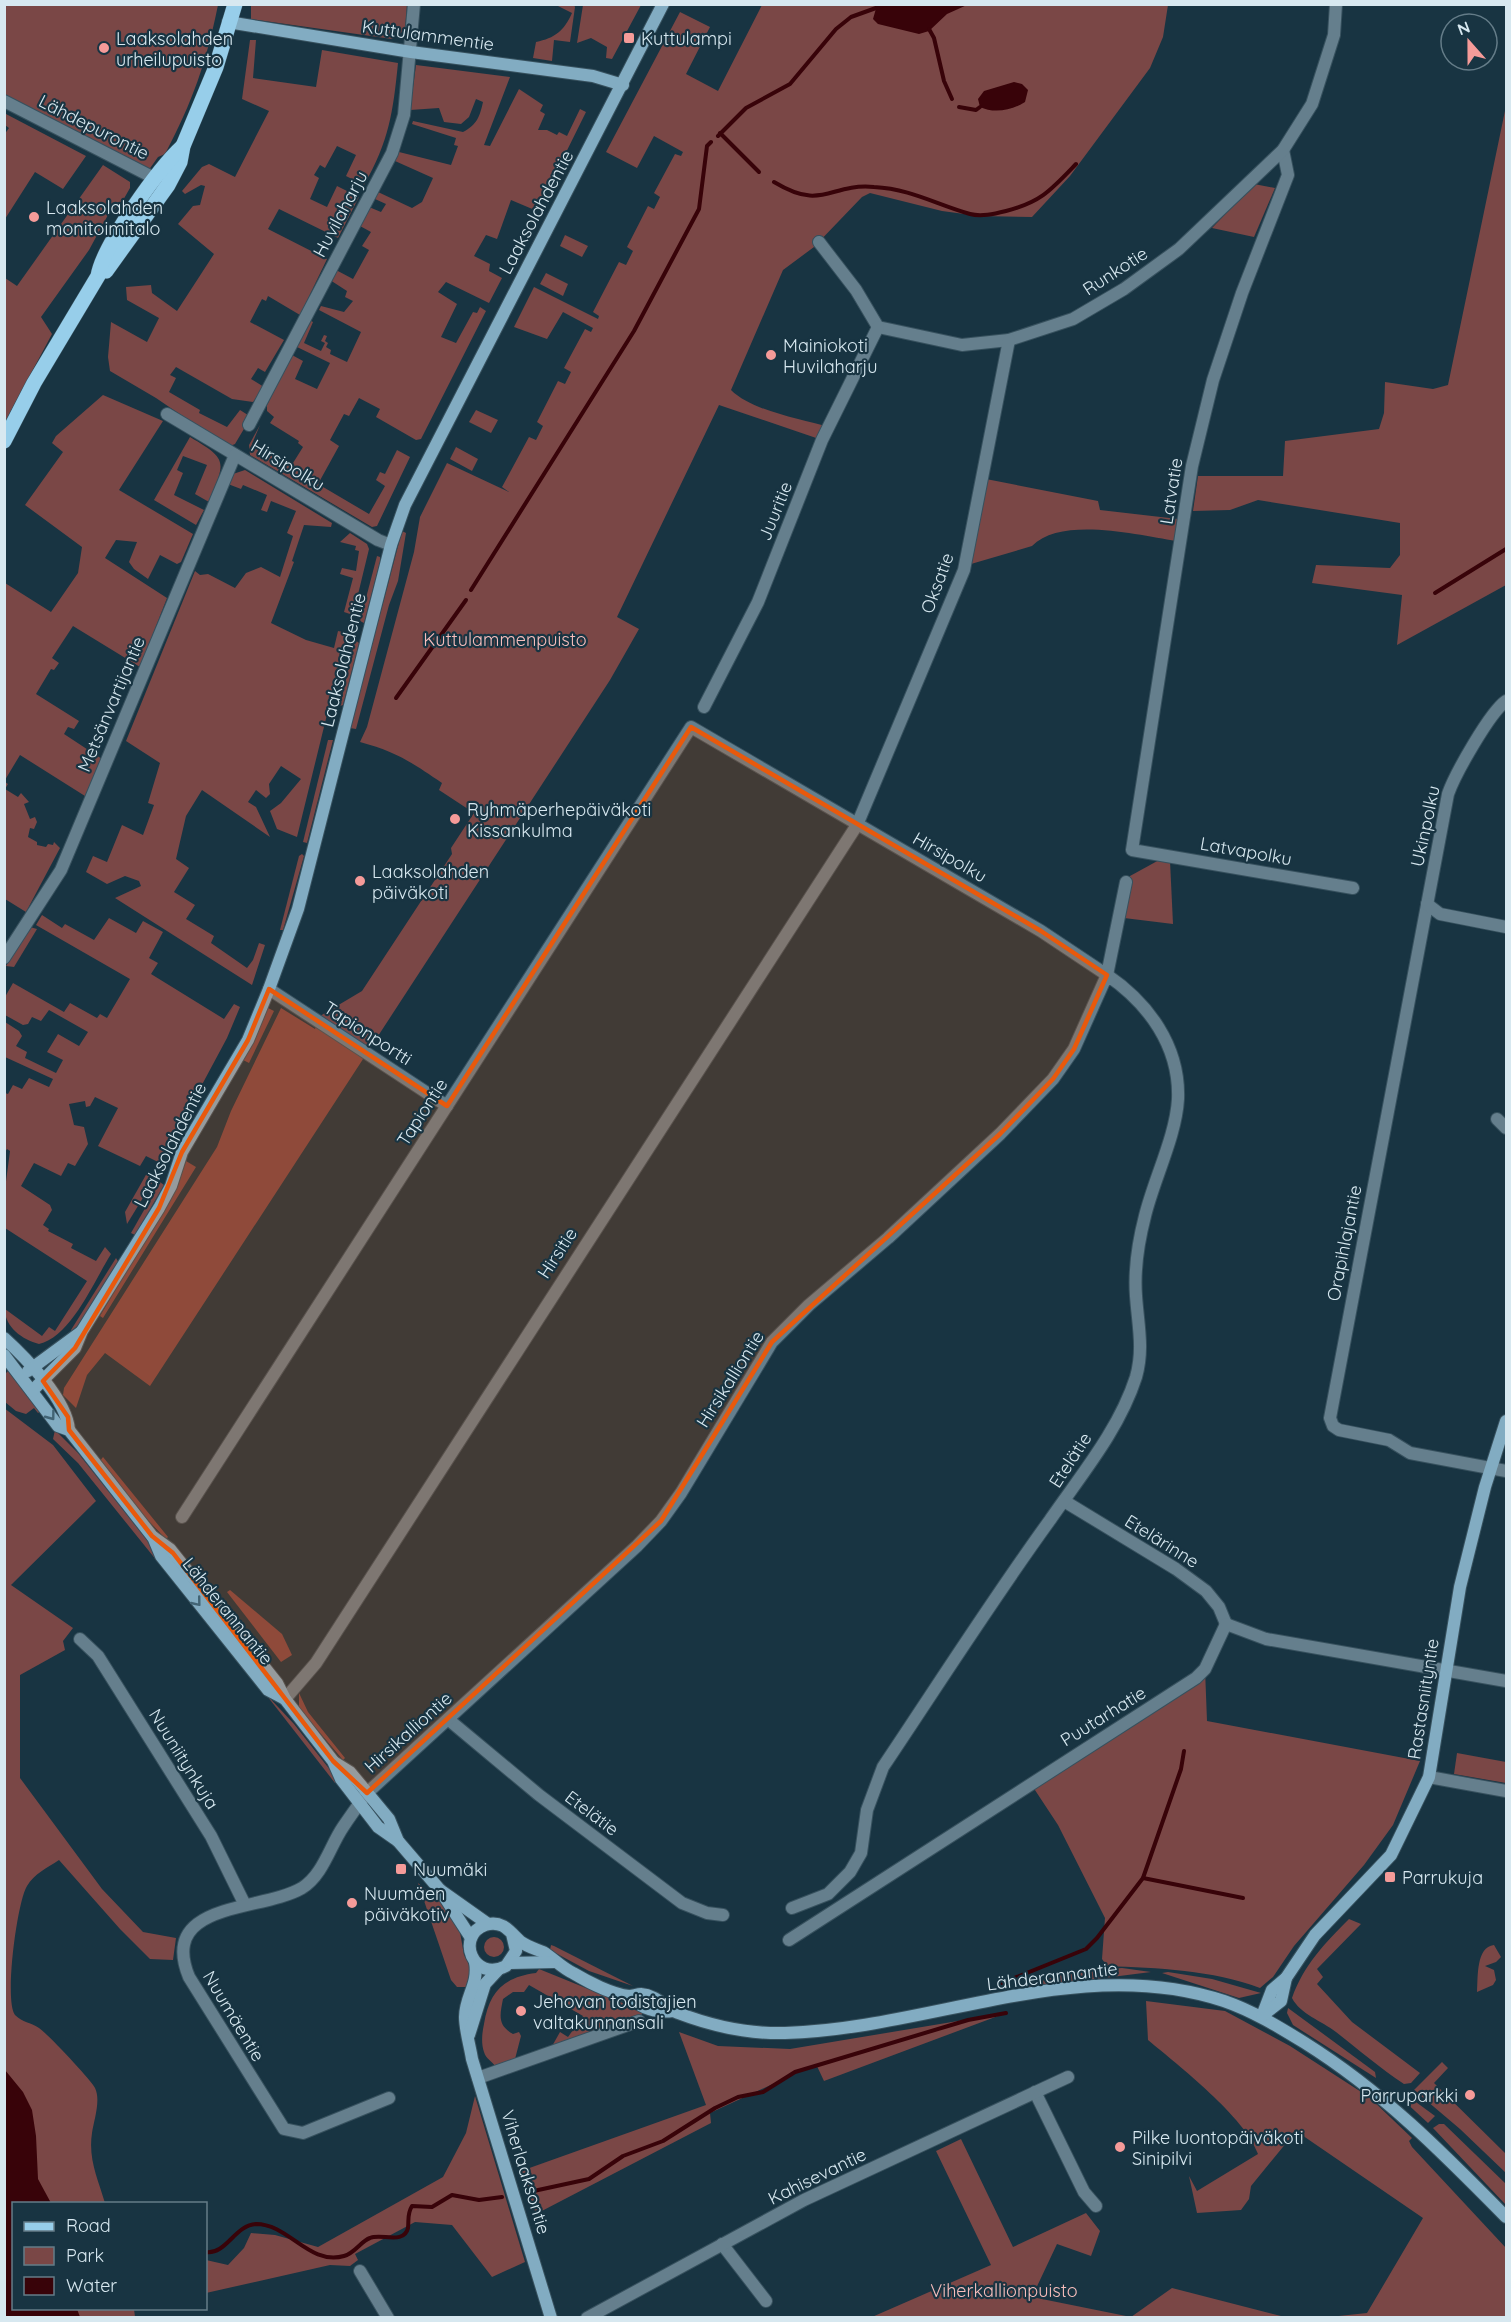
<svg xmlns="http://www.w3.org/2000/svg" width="1511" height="2322" viewBox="0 0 1511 2322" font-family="Quicksand,sans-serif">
<rect width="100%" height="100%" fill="#183442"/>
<g fill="#7a4746">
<path d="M4 5H218C206 63 193 101 165 154L158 157 146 174 5 101Z"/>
<polygon points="251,5 407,5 405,30 392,39 251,19"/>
<path d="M556 5H574L575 7 570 42 554 40 552 61 533 58 536 42C555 38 564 31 572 13Z"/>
<polygon points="583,5 641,5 612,59 606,58 607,47 591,38 577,43"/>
<path d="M762 5H1168L1163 37 1150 68 1070 176 1032 217 979 216 942 211 870 193 862 197 814 247 783 270 731 390C752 411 801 419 829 427L822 440 719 405 617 617 639 629 610 680 150 1386 105 1353 87 1375 76 1408 63 1395 64 1388 217 1147 231 1111 281 1008 315 1029 320 1016 362 991 452 854 451 848 474 813 439 790 442 783C411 762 397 752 360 742L367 727 414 552 420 517 447 463 509 492 502 487 529 437 536 440 543 426 537 422 558 381 565 384 571 372 564 368 585 329 591 332 593 328 563 312 547 339 514 327 534 287 598 319 599 316 593 312 619 262 626 265 633 251 627 247 648 206 654 209 660 197 654 193 675 154 681 156 683 152 654 136 637 168 606 152 680 12 710 27 686 74 718 91Z"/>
<path d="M250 40H256L253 78 316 87 322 50 398 63C393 113 389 141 364 185L346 176 356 155 337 146 325 168 320 165 314 175 319 178 310 199 327 207 337 186 359 197 338 238 279 209 268 229 327 259 300 315 268 296 266 301 262 299 250 322 284 340 265 372 258 368 251 379 264 387 253 402 232 399 176 367 170 375 176 378 169 392 200 410 199 413 227 427 240 410 251 417 235 444 228 447 156 398 110 371 108 357 111 322 147 342 159 318 127 300 126 287 151 285 152 293 177 311 214 254 178 224 193 206 200 205 205 186 201 185 185 194 182 191 202 167 209 164 235 177 269 111 242 99Z"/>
<path d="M416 65 510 77 484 145 490 146 519 89 543 105 540 111 545 114 538 130H547L557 135 559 132 567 136 580 109 586 112 537 211 511 200 497 239 486 235 474 256 490 264 489 271 502 278 489 303 446 282 438 292 457 304 441 337 456 343 473 312 477 313 480 307 486 311 421 439 416 440 376 417 380 409 359 398 349 416 344 414 330 440 339 446 318 484 369 514 385 486 376 480 380 472 385 474 397 450 410 457 377 526 372 527 250 455 249 445 260 425 252 444 273 456 274 453 293 463 303 447 298 443 299 441 270 423 274 417 267 411V405L292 355 303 361 295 379 317 389 330 363 297 347 311 321 313 322 304 343 321 351 325 343 321 341 324 335 327 336 325 341 328 343 326 347 331 350 330 354 347 362 361 332 319 310 321 306 344 312 353 301 345 297 347 291 330 280 336 270 353 279 369 250 362 246 371 232 360 226 369 207 381 212 386 204 375 199 378 192 412 208 422 202 433 178 395 161 399 152 451 165 458 146 454 145 456 138 412 124 413 121 463 132C477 125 480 116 483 102L476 99 469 117 461 124 444 122 439 108 410 110Z"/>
<polygon points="1506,106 1506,585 1397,645 1402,595 1312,583 1316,565 1390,568 1400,555 1400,523 1258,500 1230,510 1193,511 1198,476 1283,476 1285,441 1379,429 1384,413 1385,382 1433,389 1448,385"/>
<polygon points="6,114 86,156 63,189 35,172 5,219 4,135 9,128 5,125"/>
<polygon points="103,165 130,182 130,188 122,202 108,215 89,250 41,317 52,334 5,422 5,278 17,286"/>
<polygon points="1254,184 1275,188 1254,237 1212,228"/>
<polygon points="565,235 588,246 582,257 560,246"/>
<polygon points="546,273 568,284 563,296 540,284"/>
<polygon points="103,395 163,421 119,490 193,534 181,562 177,564 160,555 148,579 134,569 129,562 137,542 116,540 105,558 167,598 140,667 73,626 52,658 59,663 54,670 51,669 36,694 79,721 74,729 68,727 64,734 102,759 85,796 20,755 5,780 5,583 51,612 78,573 82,547 25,505 63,452 52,443 56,436"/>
<polygon points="476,410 498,420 491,433 469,422"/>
<path d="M190 437C229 460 225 461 209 502L195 494 207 465 183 456 177 470 183 473 174 495 204 510 196 525 154 500Z"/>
<polygon points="456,447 478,459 472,471 450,459"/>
<polygon points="245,470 332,523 331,527 304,525 292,561 294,562 271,623 306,640 334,648 338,631 347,633 297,837 277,829 270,811 281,803 301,779 281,766 269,784 270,794 266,798 256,790 248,802 256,807 270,837 202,790 186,816 176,859 189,868 174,892 195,905 186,919 214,936 211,943 247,968 253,960 259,943 265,945 252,985 115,898 141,886 139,881 125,876 107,884 86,872 93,856 107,862 122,825 143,835 154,805 148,803 160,763 126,741 195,571 200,575 208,574 235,588 246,573 261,567 280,577 293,536 287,533 296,511 271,501 267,512 261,510 267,495 243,485 241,489 228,484 233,474"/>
<path d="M986 479 1098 501 1100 510 1178 519 1176 541C1138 535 1061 516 1032 546L971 564Z"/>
<polygon points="402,531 406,533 398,581 389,605 356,729 350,728"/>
<polygon points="350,533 367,544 369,549 353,615 344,612 353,578 340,574 342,568 356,571 359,551 355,550 356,546 340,542"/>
<polygon points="377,556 380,557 380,562 364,623 360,621"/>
<polygon points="355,640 359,643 343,705 340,706"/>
<polygon points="328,740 333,740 307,843 303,842"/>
<polygon points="5,782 8,784 5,789 18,797 21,793 29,802 24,804 30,819 35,817 37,822 34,829 30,828 28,837 37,842 37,845 46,847 48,844 53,845 54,842 60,848 26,912 5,899"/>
<polygon points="302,854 304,856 283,930 280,930 299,856"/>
<polygon points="1161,859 1170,861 1173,924 1124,918 1130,876"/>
<path d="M42 915 62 928 65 924 94 940 109 918 136 933 143 921 163 932 149 958 158 963 151 974 224 1019 234 1004 240 1007 227 1038 160 1163 146 1156 140 1166 98 1146 118 1108 95 1097 90 1106 86 1107 85 1101 69 1104 74 1125 84 1127 88 1144 75 1166 68 1163 61 1176 34 1163 21 1186 50 1205 52 1210 43 1225 49 1229 48 1231 73 1244 71 1248 96 1261 105 1247 111 1254C94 1281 71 1337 39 1344 22 1340 4 1326 5 1309L42 1336 49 1327 55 1331 87 1281 5 1228V1189L10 1151 7 1149 5 1152V1093L8 1094 13 1085 22 1089 29 1078 49 1087 53 1079 5 1057V1022L19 1031 22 1036 16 1046 27 1052 25 1058 56 1073 63 1060 47 1052 58 1034 79 1046 88 1032 49 1010 41 1021 32 1017 28 1024 23 1025 5 1015V997L13 983 64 1012 70 1003 97 1018 100 1014 107 1018 130 979 36 925Z"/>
<polygon points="30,927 37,929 14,967 6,966"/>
<polygon points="268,1008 274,1011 249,1063 243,1060"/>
<polygon points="186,1161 196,1167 103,1318 100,1316 176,1188"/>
<polygon points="147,1173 155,1178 127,1224 125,1212"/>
<polygon points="160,1182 164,1185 135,1235 131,1233"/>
<polygon points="116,1258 119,1263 82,1321 72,1332 71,1330"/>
<polygon points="8,1371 41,1411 38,1413 34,1408 26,1414 16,1411 5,1402 5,1374"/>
<path d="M4 1408 53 1445 96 1501 11 1585 73 1628 63 1641 65 1650 20 1675V1778L102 1889 143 1932 176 1938 173 1960 150 1959 120 1929 59 1860C47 1868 34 1874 27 1886 17 1902 4 2001 15 2015 23 2023 30 2022 39 2028 47 2033 91 2080 95 2088 101 2100 94 2120 92 2133 88 2159 98 2179 105 2203L14 2204V2308L137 2309H134L135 2317H5Z"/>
<polygon points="55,1430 78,1453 162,1559 157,1561 78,1463 53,1439"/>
<polygon points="103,1457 168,1537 166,1539 142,1514 100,1461"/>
<polygon points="230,1590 282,1634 292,1655 281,1662 227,1592"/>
<path d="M1205 1669 1207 1721 1420 1761 1393 1825 1364 1865 1294 1946 1273 1977 1260 1988C1213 1970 1157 1968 1107 1966L1102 1959 1105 1918 1058 1825 1031 1784Z"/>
<polygon points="264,1692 294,1724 338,1780 335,1783"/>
<polygon points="299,1693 308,1712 345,1758 343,1760 299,1708"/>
<polygon points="1457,1753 1506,1762 1506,1783 1454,1774"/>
<polygon points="418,1883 440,1902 460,1932 464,1955 471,1968 469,1987 457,1987 451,1980"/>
<path d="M1349 1919 1361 1924 1317 1969 1323 1977 1317 1984 1352 2022 1420 2073 1411 2083 1404 2084C1380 2068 1359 2050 1336 2032 1322 2021 1300 2014 1292 1998 1303 1966 1325 1943 1349 1919Z"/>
<circle cx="494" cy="1947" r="10"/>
<polygon points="551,1945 554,1946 633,1986 589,1971 550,1950"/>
<path d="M1494 1945 1501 1957 1496 1962 1485 1966 1494 1970 1496 1980 1493 1985 1477 1992C1478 1977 1476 1947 1494 1945Z"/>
<polygon points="1122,1968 1151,1972 1017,1989 1070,1972"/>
<path d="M539 1969 645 2012 637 2018 551 2048 560 2032 568 2037 583 2016 529 1985 524 1992H513L503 1999C500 2015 497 2025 513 2034L519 2032 521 2036 515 2059 495 2066C492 2061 486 2059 484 2052 481 2043 482 2033 484 2024 489 1992 504 1977 536 1973Z"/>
<polygon points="1168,1972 1212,1979 1261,1993 1239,1998 1162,1973"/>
<path d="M1146 2001 1225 2011 1290 2046 1369 2097 1412 2138 1409 2141 1412 2147 1506 2248V2317H1329L1367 2313 1423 2218 1296 2131 1251 2186 1249 2199 1241 2210 1197 2213 1189 2176 1197 2191 1258 2154C1245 2117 1179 2066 1148 2040Z"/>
<polygon points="1288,2008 1375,2072 1376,2078 1293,2025 1287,2013"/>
<polygon points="1006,2013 824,2081 816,2064 710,2113 711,2123 536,2214 521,2171 706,2105 679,2032 718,2046 790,2049"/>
<polygon points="1442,2062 1448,2068 1434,2083 1506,2154 1506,2173 1460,2129 1414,2090"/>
<polygon points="1405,2094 1435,2116 1428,2123 1402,2099"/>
<polygon points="475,2096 525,2262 492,2277 452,2225 415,2222 355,2254 358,2260 350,2266 330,2265 206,2293 206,2260 228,2265 244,2248 251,2233 275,2235 318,2247 443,2177 466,2133"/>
<polygon points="1439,2124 1444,2124 1506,2184 1506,2205 1433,2128"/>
<polygon points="961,2139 1013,2247 1086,2213 1100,2231 1091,2256 1057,2244 1032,2297 1131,2317 872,2317 991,2265 936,2151"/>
<polygon points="1172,2288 1285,2317 1131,2317"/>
</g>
<g fill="#380309">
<polygon points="877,5 877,4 967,5 947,14 929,31 919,34 878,24 873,19"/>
<path d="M1014 82 1022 84 1028 90 1025 102C1013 110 994 114 980 107L978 99 984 91Z"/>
<polygon points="5,2070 23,2092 32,2110 36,2136 38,2179 51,2203 14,2204 14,2308 77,2309 80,2317 5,2317"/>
</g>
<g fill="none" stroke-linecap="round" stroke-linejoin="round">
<g stroke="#380309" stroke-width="4">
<polyline points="929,29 934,38 944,81 952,99"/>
<polyline points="959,107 976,110 980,107"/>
<polyline points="720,133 759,172"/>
<polyline points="718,136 746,108 790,84 836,29 851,17 887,4"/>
<path d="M774 182C824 212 828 183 874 187 911 189 935 204 970 214 981 217 994 214 1006 211 1041 202 1051 190 1076 164"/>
<polyline points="471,590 634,331 699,209 707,146 711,142"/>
<polyline points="1435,593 1506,549"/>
<polyline points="396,698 466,600"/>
<polyline points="1143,1878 1243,1898"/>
<polyline points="1002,1983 1086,1949 1097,1938 1143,1878 1181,1769 1184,1751"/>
<polyline points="529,2192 589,2179 623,2156 663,2141 715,2108 738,2097 763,2092 795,2072 968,2020 1006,2013"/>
<path d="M206 2252C226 2255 235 2225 256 2224 289 2224 309 2266 344 2256 355 2253 361 2241 370 2238 381 2233 404 2245 408 2228 409 2219 407 2214 412 2206L432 2207 452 2195 479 2200 502 2197"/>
</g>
<defs>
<g id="street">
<polyline points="4,101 162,182"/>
<polyline points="1283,150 1288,175 1242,293 1213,380 1192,466 1132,850 1353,888"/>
<polyline points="819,242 856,290 878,327 962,345 1009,340 1073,319 1124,289 1179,249 1283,150 1312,104 1334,35 1336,4"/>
<polyline points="167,414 378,540 391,545"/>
<polyline points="249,425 392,153 404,115 414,4"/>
<path d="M1506 701C1490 712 1455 774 1448 794L1330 1418 1333 1426 1339 1430 1389 1440 1410 1453 1506 1471"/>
<polyline points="704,707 758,602 822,440 878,327"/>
<polyline points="1427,904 1440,914 1506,927"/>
<polyline points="4,958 61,870 235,455"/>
<polyline points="269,989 447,1106"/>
<polyline points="1497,1119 1506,1128"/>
<polyline points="1064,1501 1176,1569 1206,1591 1219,1607 1226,1624"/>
<polyline points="182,1517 691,727 1041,931 1107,975 1126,882"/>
<polyline points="80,1639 98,1656 211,1836 245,1905"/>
<polyline points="285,1699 316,1663 857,825 964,570 1009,340"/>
<polyline points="449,1720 539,1795 682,1903 707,1913 723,1915"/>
<polyline points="1429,1777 1506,1791"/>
<polyline points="789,1940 1196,1678 1205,1669 1226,1624 1266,1639 1506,1681"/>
<polyline points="478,2078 639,2021"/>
<polyline points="1035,2092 1084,2192 1096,2206"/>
<path d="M389 2098 303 2133 284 2129 189 1977C158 1901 261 1912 302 1888 323 1875 330 1846 343 1827 351 1815 359 1804 367 1793L637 1546 661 1521 681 1493 772 1342 809 1305 888 1238 1000 1134 1053 1079 1074 1049 1107 975C1148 1003 1180 1046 1178 1099 1176 1136 1154 1179 1145 1216 1138 1243 1134 1269 1136 1296 1138 1325 1144 1349 1136 1377 1119 1430 1081 1475 1050 1520 992 1600 938 1685 883 1767L867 1810 861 1853 850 1872 828 1894 792 1908"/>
<polyline points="722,2244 766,2301"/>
<polyline points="360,2271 388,2318"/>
<polyline points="587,2318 804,2200 1068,2077"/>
</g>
<g id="secondary">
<polyline points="228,22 411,52 593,76 623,85"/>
<path d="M4 1338C26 1358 67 1400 69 1430"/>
<polyline points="4,1355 58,1426 69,1430 152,1536 170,1549 277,1683 285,1699 333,1761 341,1779 378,1827 398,1841"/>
<polyline points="28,1371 81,1332"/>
<polyline points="32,1391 75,1348 82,1331 159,1208 171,1186 182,1152 248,1040 269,989 298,909 391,545 405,505 663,4"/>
<polyline points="153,1537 161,1556 268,1690 285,1699"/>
<polyline points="334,1762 350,1772 389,1819 398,1841 440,1890 471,1938"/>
<polyline points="440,1890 488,1924"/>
<path d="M512 1934 516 1951 506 1966C473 1983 455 1936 485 1925 491 1923 497 1923 503 1926 510 1930 515 1937 521 1942 528 1947 536 1949 543 1952 553 1958 562 1968 573 1973 588 1982 612 1994 629 1996 633 1996 637 1994 641 1994 656 1995 666 2008 678 2013 712 2026 750 2034 785 2033 931 2029 1079 1953 1224 2001 1253 2011 1279 2027 1305 2043 1383 2092 1442 2152 1506 2217"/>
<path d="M475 1962C479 1985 465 1996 465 2017 465 2030 470 2046 472 2059L551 2318"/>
<polyline points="510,1963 554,1962"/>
<path d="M630 1996C642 2010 656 2013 673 2011"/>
<polyline points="1262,2016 1272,1990 1286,1978 1315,1935 1391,1855 1429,1777 1460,1587 1485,1487 1506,1421"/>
<polyline points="1262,2016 1281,2001 1286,1978"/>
<polyline points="469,2035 485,1984 498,1970"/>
</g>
<g id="primary">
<polyline points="106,271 168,185 180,162 183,146 216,67 235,4"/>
<path d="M4 441 34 383 98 276C103 245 159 168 183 146"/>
</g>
</defs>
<use href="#street" stroke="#37515e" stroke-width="14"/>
<use href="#secondary" stroke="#37515e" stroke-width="14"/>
<use href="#primary" stroke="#37515e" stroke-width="16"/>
<use href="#street" stroke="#657f8d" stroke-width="12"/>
<use href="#secondary" stroke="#82acc2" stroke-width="12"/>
<use href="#primary" stroke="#97ceea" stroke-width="15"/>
</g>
<defs><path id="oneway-chevron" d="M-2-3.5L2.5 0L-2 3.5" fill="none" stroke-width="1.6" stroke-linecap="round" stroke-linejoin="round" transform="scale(1.5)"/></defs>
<g stroke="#426475">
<use href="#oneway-chevron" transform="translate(51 1416) rotate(53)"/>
<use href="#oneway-chevron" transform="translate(197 1602) rotate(51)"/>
</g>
<path fill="#e8590c" fill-opacity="0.2" stroke="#e8590c" stroke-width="4.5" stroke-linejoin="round" d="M691 727 1041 931 1107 975 1074 1049 1053 1079 1000 1134 772 1342 661 1521 367 1793 333 1761 173 1553 152 1536 69 1430 68 1417 43 1381 75 1348 159 1208 182 1152 248 1040 269 989 447 1106Z"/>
<g fill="#f59b99" stroke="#183442" stroke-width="2">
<rect x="623" y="32" width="12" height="12" rx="3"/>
<circle cx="104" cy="48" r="6"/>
<circle cx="34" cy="217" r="6"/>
<circle cx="771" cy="355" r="6"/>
<circle cx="455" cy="819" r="6"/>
<circle cx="360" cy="881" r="6"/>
<rect x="395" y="1863" width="12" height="12" rx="3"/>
<rect x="1384" y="1871" width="12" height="12" rx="3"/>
<circle cx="352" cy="1903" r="6"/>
<circle cx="521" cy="2011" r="6"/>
<circle cx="1470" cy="2095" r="6"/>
<circle cx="1120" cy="2147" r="6"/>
</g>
<g text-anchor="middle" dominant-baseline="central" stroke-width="4.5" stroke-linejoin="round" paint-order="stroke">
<g font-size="18" fill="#d7e8f0" stroke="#183442">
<text transform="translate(428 35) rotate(8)">Kuttulammentie</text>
<text transform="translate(94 127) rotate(27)">Lähdepurontie</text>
<text transform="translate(536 212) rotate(-62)">Laaksolahdentie</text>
<text transform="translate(340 214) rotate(-62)">Huvilaharju</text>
<text transform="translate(1115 271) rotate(-33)">Runkotie</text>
<text transform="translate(288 465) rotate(31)">Hirsipolku</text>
<text transform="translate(1171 491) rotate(-81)">Latvatie</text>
<text transform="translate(775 511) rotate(-68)">Juuritie</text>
<text transform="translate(937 583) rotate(-70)">Oksatie</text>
<text transform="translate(343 660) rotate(-76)">Laaksolahdentie</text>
<text transform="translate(111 704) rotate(-67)">Metsänvartijantie</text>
<text transform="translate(1425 826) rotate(-78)">Ukinpolku</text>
<text transform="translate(1246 851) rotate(10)">Latvapolku</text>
<text transform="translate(950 857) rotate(30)">Hirsipolku</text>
<text transform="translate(368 1033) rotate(33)">Tapionportti</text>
<text transform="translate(422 1112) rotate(-57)">Tapiontie</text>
<text transform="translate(170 1145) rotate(-63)">Laaksolahdentie</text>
<text transform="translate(1344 1243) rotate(-79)">Orapihlajantie</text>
<text transform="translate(557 1253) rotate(-57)">Hirsitie</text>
<text transform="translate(730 1379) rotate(-58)">Hirsikalliontie</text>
<text transform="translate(1070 1460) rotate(-57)">Etelätie</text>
<text transform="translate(1162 1541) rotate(32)">Etelärinne</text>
<text transform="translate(228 1611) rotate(51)">Lähderannantie</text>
<text transform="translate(1423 1699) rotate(-81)">Rastasniityntie</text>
<text transform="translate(1103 1716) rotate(-32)">Puutarhatie</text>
<text transform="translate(408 1732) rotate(-42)">Hirsikalliontie</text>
<text transform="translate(184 1759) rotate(58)">Nuuniitynkuja</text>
<text transform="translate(592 1813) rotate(37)">Etelätie</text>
<text transform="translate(1052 1976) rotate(-7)">Lähderannantie</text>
<text transform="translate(234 2016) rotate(59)">Nuumäentie</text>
<text transform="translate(526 2172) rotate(73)">Viherlaaksontie</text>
<text transform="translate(817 2176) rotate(-26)">Kahisevantie</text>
</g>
<g font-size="18" fill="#d7e8f0" stroke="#183442" text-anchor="start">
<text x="116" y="38">Laaksolahden<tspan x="116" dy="21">urheilupuisto</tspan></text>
<text x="641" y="38">Kuttulampi</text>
<text x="46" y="207">Laaksolahden<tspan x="46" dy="21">monitoimitalo</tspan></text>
<text x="783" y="345">Mainiokoti<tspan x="783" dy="21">Huvilaharju</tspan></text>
<text x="467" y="809">Ryhmäperhepäiväkoti<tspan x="467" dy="21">Kissankulma</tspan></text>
<text x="372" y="871">Laaksolahden<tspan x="372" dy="21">päiväkoti</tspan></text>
<text x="413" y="1869">Nuumäki</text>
<text x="1402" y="1877">Parrukuja</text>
<text x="364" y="1893">Nuumäen<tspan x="364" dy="21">päiväkotiv</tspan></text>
<text x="533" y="2001">Jehovan todistajien<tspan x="533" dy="21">valtakunnansali</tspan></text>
<text x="1458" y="2095" text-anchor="end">Parruparkki</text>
<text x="1132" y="2137">Pilke luontopäiväkoti<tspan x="1132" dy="21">Sinipilvi</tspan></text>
</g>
<g font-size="18" fill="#f8bebc" stroke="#183442">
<text x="505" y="639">Kuttulammenpuisto</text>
<text x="1004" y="2290">Viherkallionpuisto</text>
</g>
</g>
<rect width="1511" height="2322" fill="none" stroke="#d7e8f0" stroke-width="12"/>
<rect x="12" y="2202" width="195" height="108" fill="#183442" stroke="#647c88" stroke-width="1.5"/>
<rect x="24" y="2222" width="30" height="9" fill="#97ceea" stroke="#647c88" stroke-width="1.5"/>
<text x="66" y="2232" font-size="18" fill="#d7e8f0">Road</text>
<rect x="24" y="2247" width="30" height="18" fill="#7a4746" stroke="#647c88" stroke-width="1.5"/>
<text x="66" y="2262" font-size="18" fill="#d7e8f0">Park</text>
<rect x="24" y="2277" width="30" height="18" fill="#380309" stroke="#647c88" stroke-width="1.5"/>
<text x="66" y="2292" font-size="18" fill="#d7e8f0">Water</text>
<g transform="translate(1469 42) rotate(339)"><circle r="28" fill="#183442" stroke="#647c88" stroke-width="1.5"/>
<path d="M0-4.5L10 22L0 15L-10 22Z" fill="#f59b99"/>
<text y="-9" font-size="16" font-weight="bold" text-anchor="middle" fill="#d7e8f0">N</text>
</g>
</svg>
